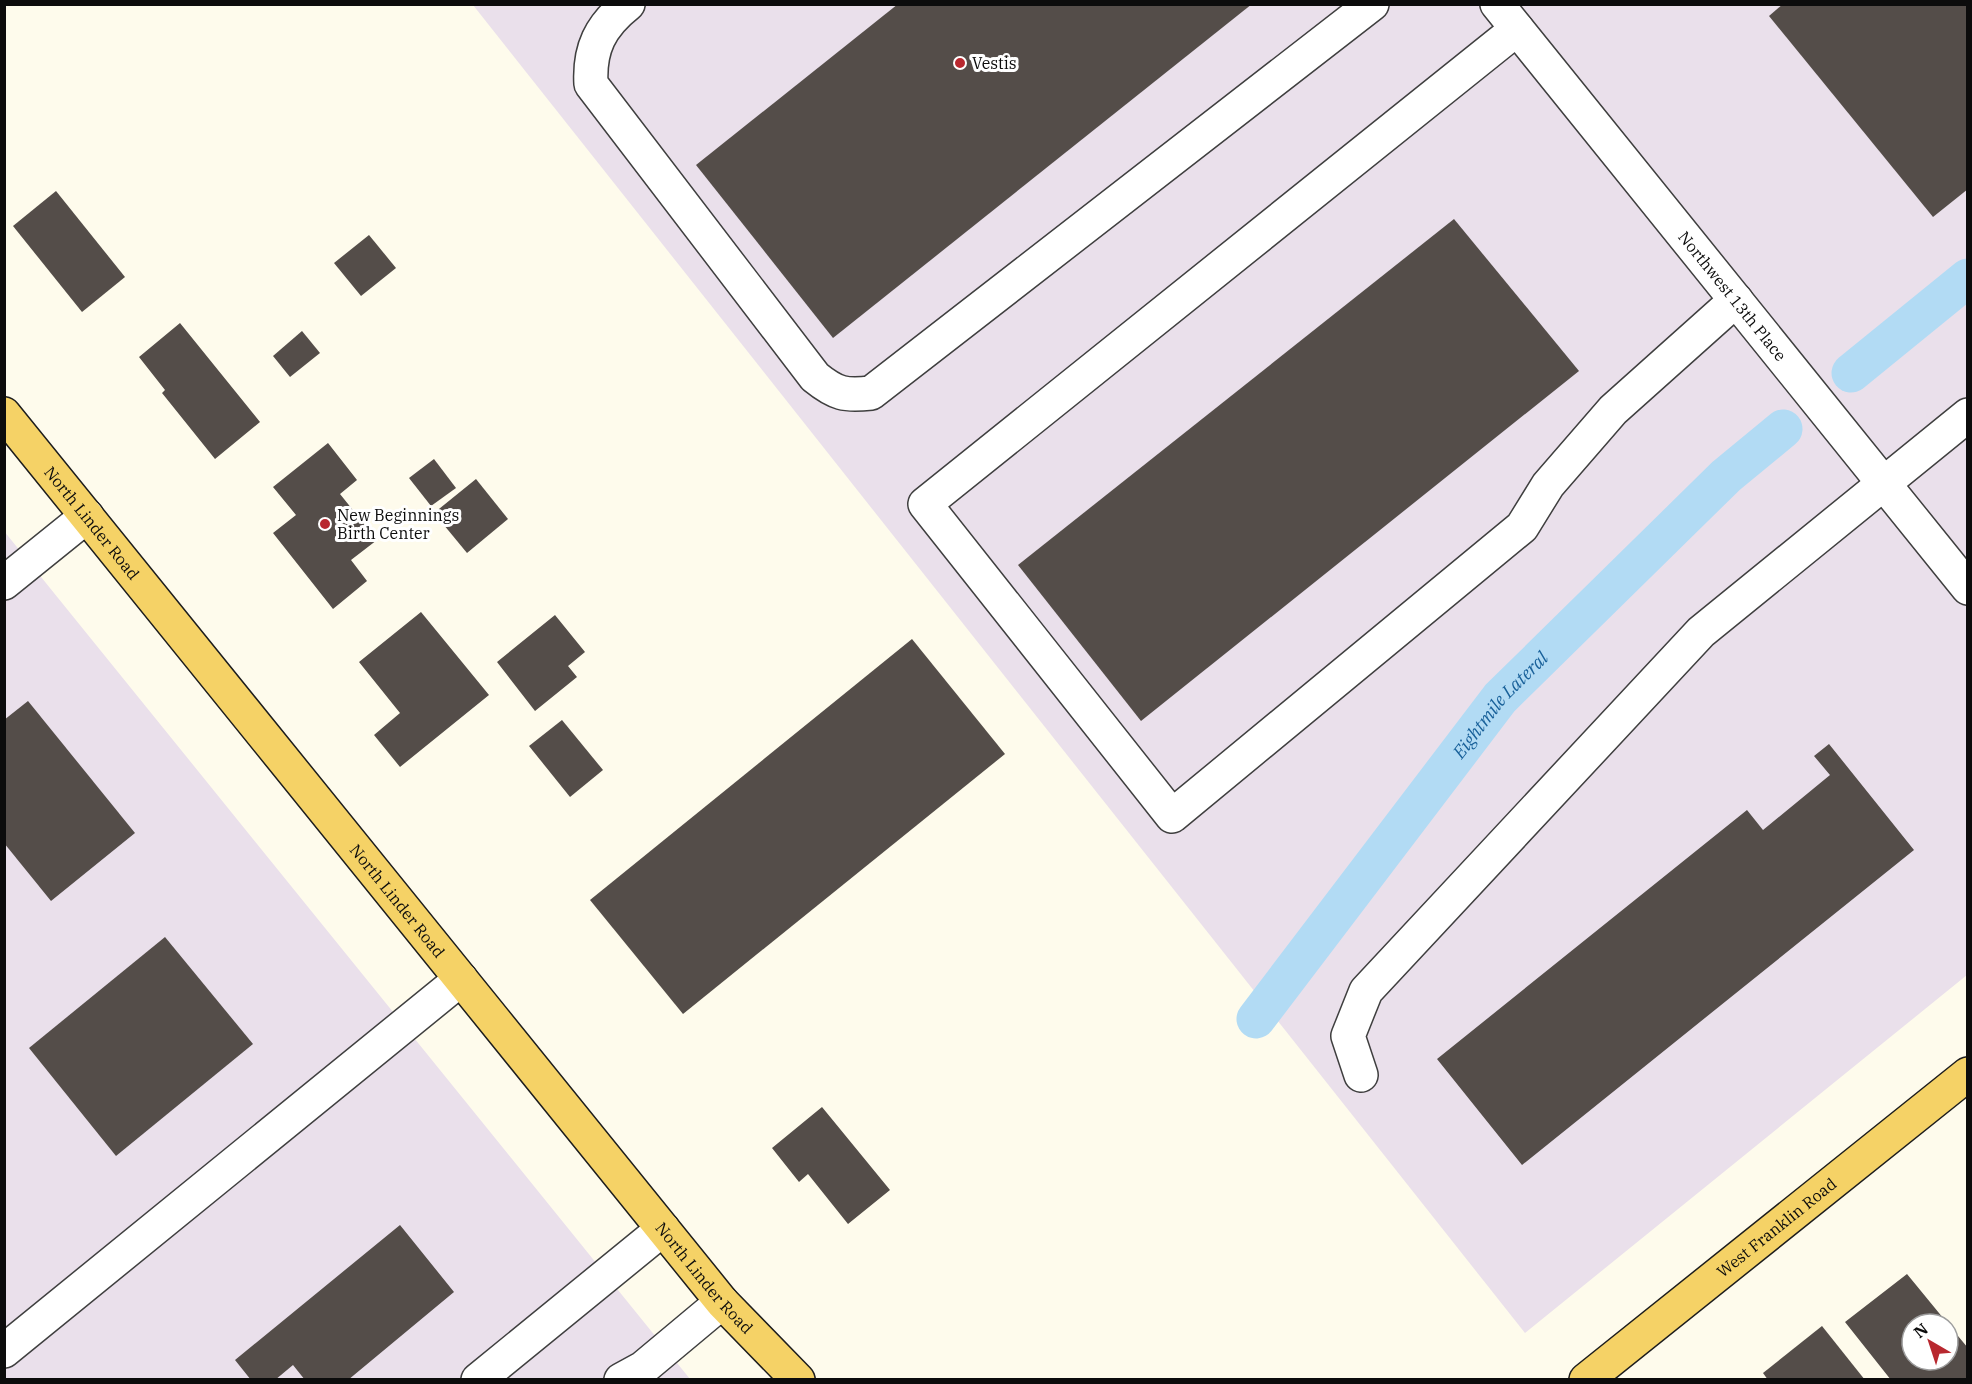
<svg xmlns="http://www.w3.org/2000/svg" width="1972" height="1384" viewBox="0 0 1972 1384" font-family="'IBM Plex Serif',serif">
<rect width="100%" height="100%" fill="#fefbec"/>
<g fill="#eae0eb">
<polygon points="473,5 1967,5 1967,975 1525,1333"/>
<polygon points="4,531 54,593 690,1379 5,1379"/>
</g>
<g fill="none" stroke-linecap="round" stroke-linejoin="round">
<g stroke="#b2dbf4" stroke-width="39">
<polyline points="1851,373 1968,278"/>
<path id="s1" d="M1256 1019 1500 698 1726 476 1783 429"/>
</g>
</g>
<g fill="#544d49">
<polygon points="898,4 1252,4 833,338 696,165"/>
<polygon points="1783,4 1968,4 1968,189 1933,217 1769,16"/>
<polygon points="56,191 125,277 82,312 13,226"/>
<polygon points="1454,219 1579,371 1141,721 1018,565"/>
<polygon points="369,235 396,268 361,296 334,263"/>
<polygon points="180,323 260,422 215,459 162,393 165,390 139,357"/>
<polygon points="302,331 320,353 290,377 273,356"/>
<polygon points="328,443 357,480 340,494 377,540 351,560 367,581 333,609 273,533 296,515 273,487"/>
<polygon points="434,459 456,488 431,506 409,478"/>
<polygon points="476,479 508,519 467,553 434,513"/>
<polygon points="421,612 489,695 400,767 374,735 400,713 359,662"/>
<polygon points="555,615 585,652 568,666 577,677 535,711 497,662"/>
<polygon points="912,639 1005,754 683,1014 590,900"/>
<polygon points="28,701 135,833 51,901 4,843 4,720"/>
<polygon points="562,720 603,770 570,797 529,746"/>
<polygon points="1829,744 1914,850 1522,1165 1437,1059 1747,810 1763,830 1830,775 1814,756"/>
<polygon points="165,937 253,1044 116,1156 29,1048"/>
<polygon points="822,1107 890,1190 848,1224 808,1174 799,1182 772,1148"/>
<polygon points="400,1225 454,1292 348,1380 305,1380 293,1365 275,1380 251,1380 235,1360"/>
<polygon points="1907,1274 1948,1324 1912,1324 1912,1360 1948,1360 1948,1324 1968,1348 1968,1380 1891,1380 1845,1322"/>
<polygon points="1822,1326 1865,1380 1768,1380 1763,1373"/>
</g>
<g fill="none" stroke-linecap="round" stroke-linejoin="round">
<defs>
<g id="minor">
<path d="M628 4C600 26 589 49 591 84L815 377C836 394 845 396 871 393L1372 4"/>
<path id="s2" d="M1497 4 1968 588"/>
<polyline points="1517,29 925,504 1172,816 1522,527 1548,485 1613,410 1736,300"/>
<polyline points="4,583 87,516"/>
<polyline points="1361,1075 1348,1036 1366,991 1701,632 1968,415"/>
<polyline points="4,1351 461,979"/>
<polyline points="478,1380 663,1229"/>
<polyline points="621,1380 643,1368 722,1302"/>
</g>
<g id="major">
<path id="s3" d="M4 414 722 1302 798 1380"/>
<path id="s4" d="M1586 1380 1968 1074"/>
</g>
</defs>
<use href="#minor" stroke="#3f3f3f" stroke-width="36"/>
<use href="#major" stroke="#1d1d1d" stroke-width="36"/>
<use href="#minor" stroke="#fff" stroke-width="33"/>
<use href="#major" stroke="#f5d266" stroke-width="33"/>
</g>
<g fill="#b8282f" stroke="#fff" stroke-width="2">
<circle cx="960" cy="63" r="6"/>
<circle cx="325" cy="524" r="6"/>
</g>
<g text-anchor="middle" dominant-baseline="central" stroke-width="6" stroke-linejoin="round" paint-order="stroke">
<g font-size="16" fill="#0c0c0c" stroke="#fff" text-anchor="start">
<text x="972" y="63">Vestis</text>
<text x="337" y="515">New Beginnings<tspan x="337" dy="18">Birth Center</tspan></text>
</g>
<g font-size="16" fill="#0c0c0c" stroke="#fff">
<text stroke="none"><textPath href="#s2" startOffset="375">Northwest 13th Place</textPath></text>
<text stroke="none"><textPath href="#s3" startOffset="140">North Linder Road</textPath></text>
<text stroke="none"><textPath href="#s3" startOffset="626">North Linder Road</textPath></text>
<text stroke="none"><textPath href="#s4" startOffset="244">West Franklin Road</textPath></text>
<text stroke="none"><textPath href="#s3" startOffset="1112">North Linder Road</textPath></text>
</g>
<g font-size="18" font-style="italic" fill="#19619a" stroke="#fff">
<text stroke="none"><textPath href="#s1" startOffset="398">Eightmile Lateral</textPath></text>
</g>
</g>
<rect width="1972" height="1384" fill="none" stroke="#0c0c0c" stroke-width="12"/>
<g transform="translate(1930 1342) rotate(321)"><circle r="28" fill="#ffffff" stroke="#9e9e9e" stroke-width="1.5"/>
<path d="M0-4.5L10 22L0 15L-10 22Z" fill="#b8282f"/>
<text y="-9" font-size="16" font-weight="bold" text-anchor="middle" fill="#0c0c0c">N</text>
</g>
</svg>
